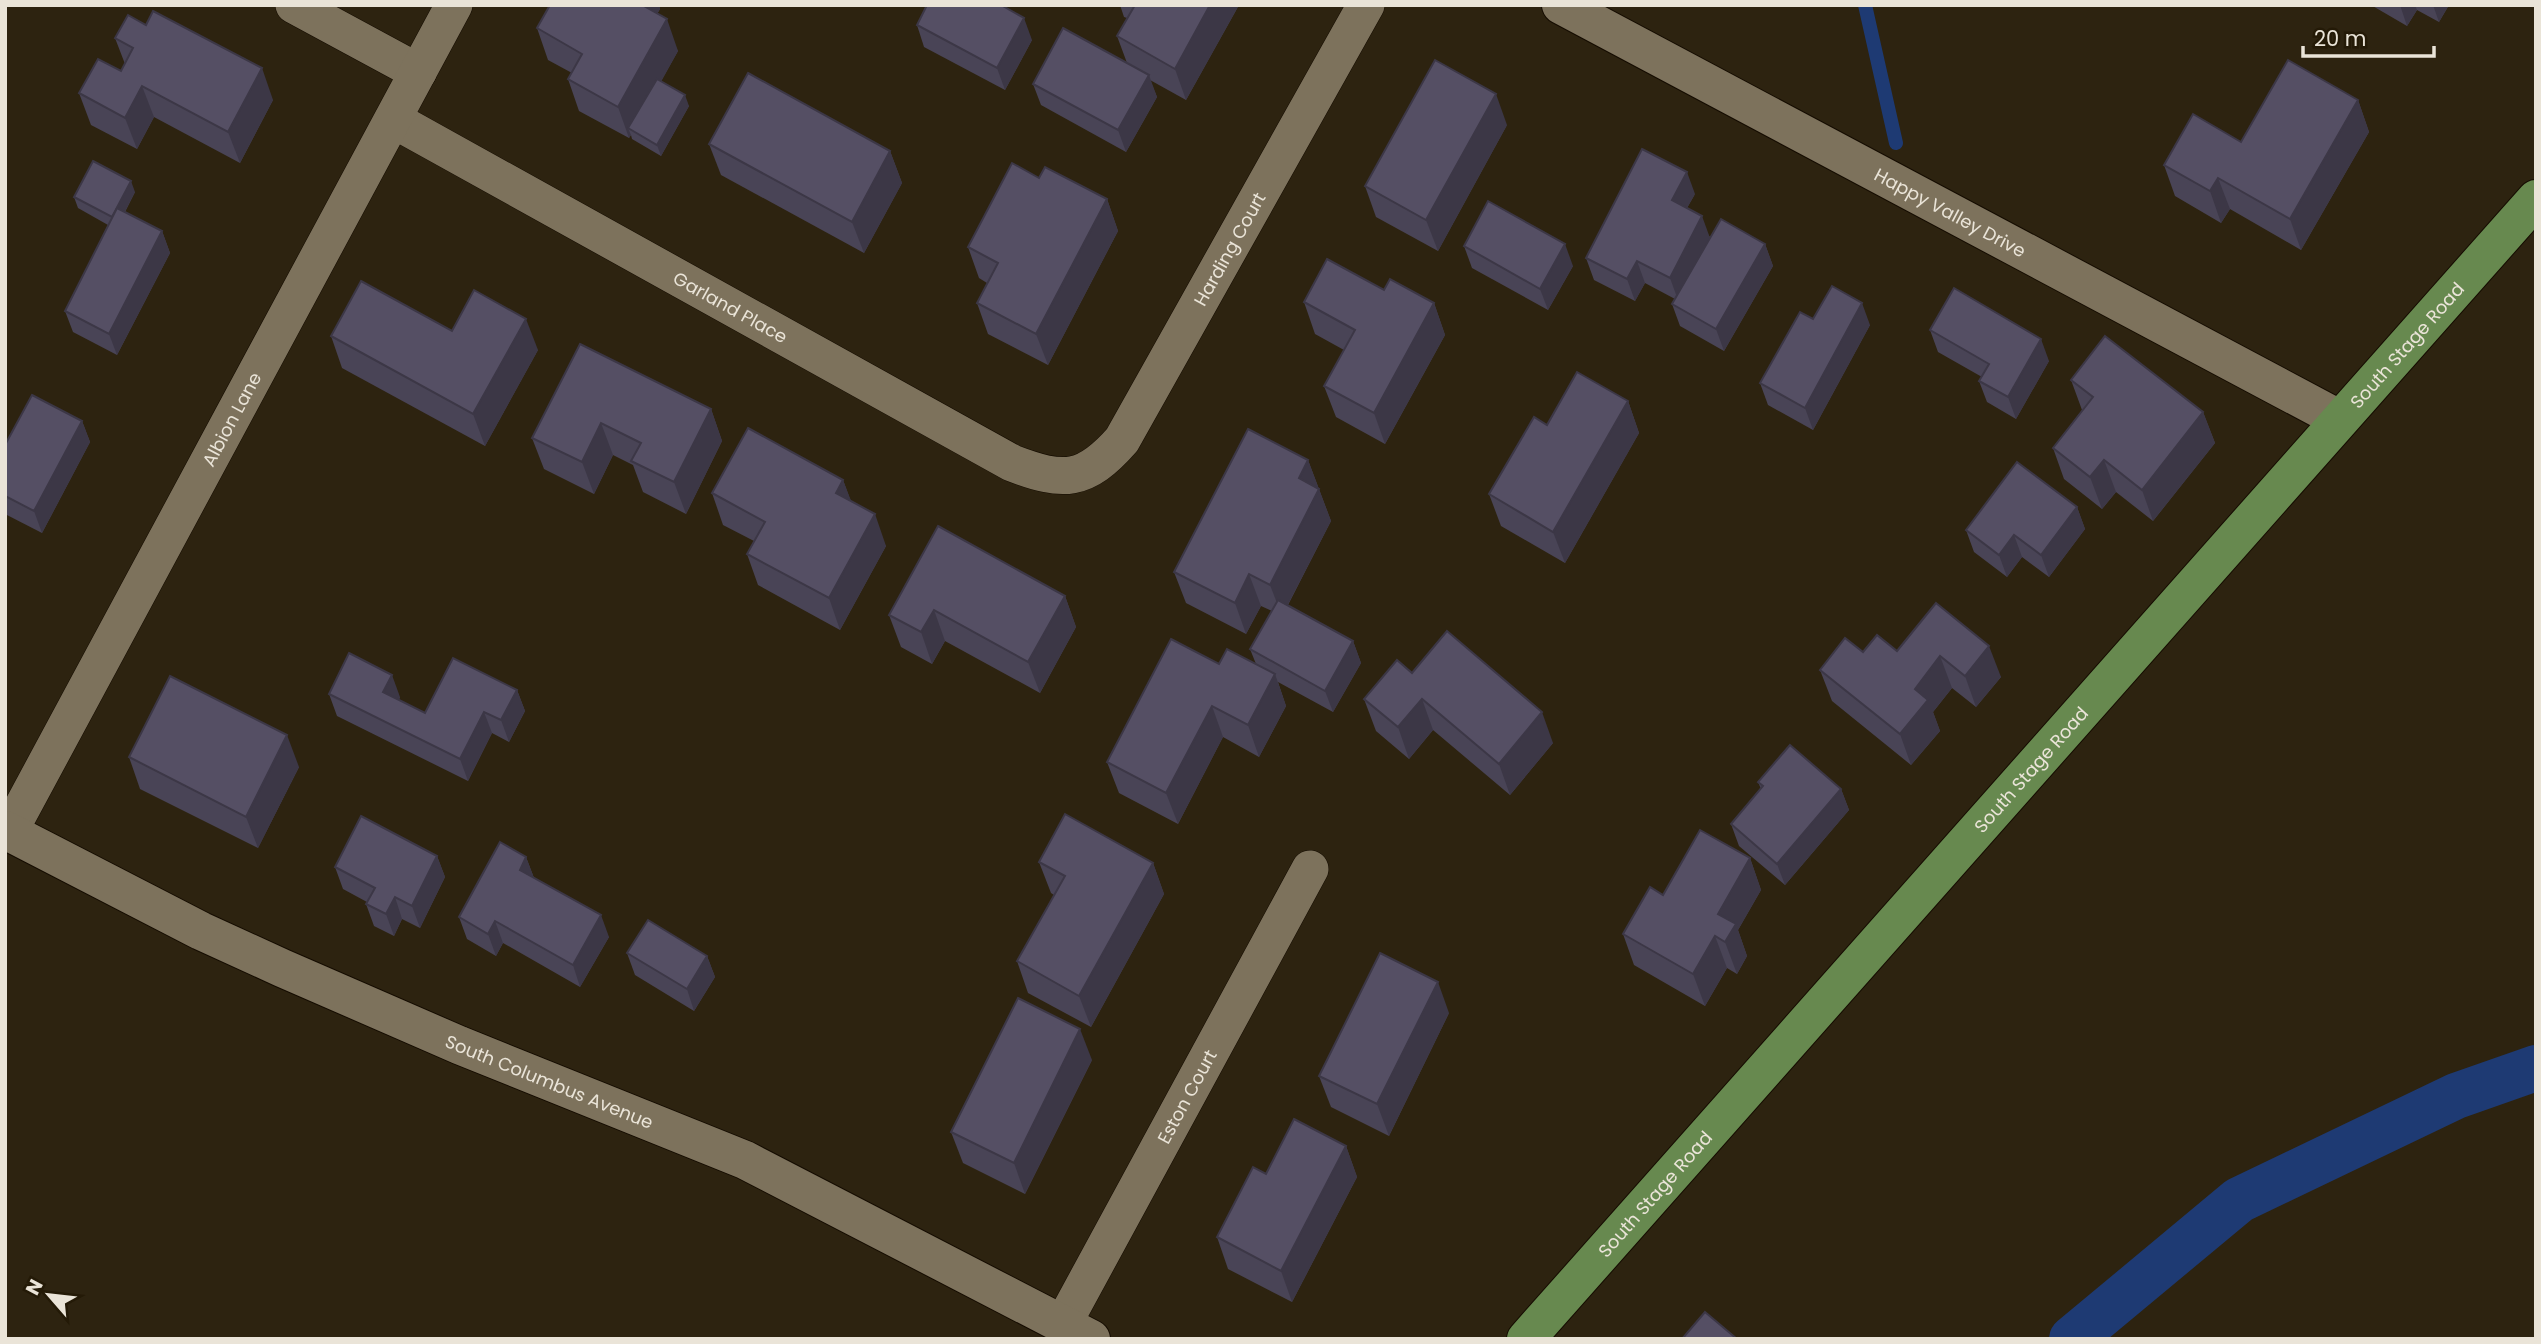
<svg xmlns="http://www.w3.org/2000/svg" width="2541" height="1344" viewBox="0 0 2541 1344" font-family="Poppins,sans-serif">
<rect width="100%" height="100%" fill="#2d2310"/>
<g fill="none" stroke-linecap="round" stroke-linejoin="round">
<polyline stroke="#1e3a73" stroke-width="14" points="1865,5 1896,143"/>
<polyline stroke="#1e3a73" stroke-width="46" points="2072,1339 2239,1200 2456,1096 2536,1068"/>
<defs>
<g id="minor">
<polyline points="294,5 418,72"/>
<path id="s1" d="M394 120 1012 463C1064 483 1085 482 1122 440L1366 5"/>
<path id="s2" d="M9 832 454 5"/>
<path id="s3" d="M1063 1324 1310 869"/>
</g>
<g id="tertiary">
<path id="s4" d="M1561 5 2339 419"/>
</g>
<g id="secondary">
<path id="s5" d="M5 830 201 931 282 968 459 1045 745 1160 1091 1339"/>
</g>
<g id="primary">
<path id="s6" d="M1526 1339 2536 199"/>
</g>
</defs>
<use href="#minor" stroke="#150c00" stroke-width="38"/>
<use href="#tertiary" stroke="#150c00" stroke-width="40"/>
<use href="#secondary" stroke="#150c00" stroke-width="40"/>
<use href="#primary" stroke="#150c00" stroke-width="40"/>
<use href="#minor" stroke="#7d725c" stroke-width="37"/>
<use href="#tertiary" stroke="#7d725c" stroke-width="38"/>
<use href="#secondary" stroke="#7d725c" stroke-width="38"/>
<use href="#primary" stroke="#67894f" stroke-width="38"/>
</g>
<g fill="#494456">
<polygon points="550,5 659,5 660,9 657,14 678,51 661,81 689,106 661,156 632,139 631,135 629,138 579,111 568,79 572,73 548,60 537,28"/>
<polygon points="1120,5 1239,5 1186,100 1150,80 1157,97 1126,152 1041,105 1033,84 1127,63 1117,36 1127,18 1124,17"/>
<polygon points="2371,5 2449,5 2439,22 2417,10 2407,26"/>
<polygon points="917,25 1032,40 1005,90 924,47"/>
<polygon points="115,38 273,100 240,163 154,117 137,149 91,125 79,93 121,71 125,64"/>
<polygon points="2358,100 2369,132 2301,250 2230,209 2221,223 2175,196 2164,165 2241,142"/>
<polygon points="1507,125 1438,251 1376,217 1365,186"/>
<polygon points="709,144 890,151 902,183 864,253 721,175"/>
<polygon points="1039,178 1107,199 1118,231 1048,365 988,334 977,303 987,283 979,278 968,247"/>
<polygon points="135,192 125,212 162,231 170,253 117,355 73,332 65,311 108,225 78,208 74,197"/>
<polygon points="1695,194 1687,208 1710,237 1765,244 1773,266 1724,351 1680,326 1672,304 1675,299 1645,283 1635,301 1594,280 1586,258"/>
<polygon points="1464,246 1573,266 1548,310 1472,268"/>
<polygon points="1384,290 1434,303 1445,335 1385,444 1336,417 1324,386 1344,350 1315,334 1304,302"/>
<polygon points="1813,319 1870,325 1813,430 1768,405 1760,383"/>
<polygon points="1930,330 2049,361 2016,419 1987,402 1979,381 1982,377 1938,352"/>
<polygon points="452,331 538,350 485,446 342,368 331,336"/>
<polygon points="580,344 711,409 722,441 686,514 643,492 633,465 613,455 594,494 544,469 532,438"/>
<polygon points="2071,380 2203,412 2215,443 2153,521 2116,492 2102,509 2064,479 2053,448 2082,410"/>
<polygon points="1628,401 1639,433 1565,563 1501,526 1489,494 1547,425"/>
<polygon points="82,421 90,442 42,533 5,514 5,445"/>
<polygon points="1308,460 1331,521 1288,605 1353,641 1361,663 1333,712 1278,682 1286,706 1259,757 1223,737 1178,824 1119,793 1107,762 1219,664 1256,664 1250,649 1272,611 1261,606 1246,634 1186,603 1174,572"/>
<polygon points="843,480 851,502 886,546 840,630 758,585 747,554 754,541 723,525 712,493"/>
<polygon points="2077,507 2085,529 2049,577 2022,557 2007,577 1974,552 1966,530"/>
<polygon points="1065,596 1076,627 1040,693 945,641 932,664 901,647 889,615"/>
<polygon points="1936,603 2001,677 1976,707 1952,688 1933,712 1940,731 1911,765 1832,701 1820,670 1897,651"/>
<polygon points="1412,673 1553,743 1510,795 1433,730 1409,759 1376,731 1364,699"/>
<polygon points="517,690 525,711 509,742 492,733 468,781 337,716 329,694 400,697 399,700 425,713"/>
<polygon points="129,757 299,767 258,848 140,789"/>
<polygon points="1758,782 1841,789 1849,810 1785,885 1739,846 1731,824 1761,789"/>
<polygon points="437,856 445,877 420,928 402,919 394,936 374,926 366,904 367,902 343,889 335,867"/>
<polygon points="526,857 534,878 609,937 580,987 503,943 496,956 467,939 459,917"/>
<polygon points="1750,858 1761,890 1738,930 1747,956 1737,974 1727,968 1705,1006 1634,965 1623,934 1663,895"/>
<polygon points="1039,862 1153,863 1164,894 1091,1027 1028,993 1017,961 1054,895 1051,893"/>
<polygon points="627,953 707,956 715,977 694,1011 635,975"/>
<polygon points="1449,1013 1389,1136 1331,1107 1319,1076"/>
<polygon points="1092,1060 1025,1194 963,1163 951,1132"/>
<polygon points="1346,1146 1357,1177 1292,1302 1228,1269 1217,1237 1266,1174"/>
</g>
<g fill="#3c3746">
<polygon points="636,5 659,5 660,9 646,33"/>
<polygon points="1210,5 1239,5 1186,100 1175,69"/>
<polygon points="2400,5 2415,5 2417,10 2407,26"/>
<polygon points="2433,5 2449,5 2439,22"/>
<polygon points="1024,18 1032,40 1005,90 997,68"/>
<polygon points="667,19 678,51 634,131 628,128 631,135 629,138 618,107"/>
<polygon points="262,68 273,100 240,163 228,132"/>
<polygon points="1149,75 1157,97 1126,152 1118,130"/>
<polygon points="142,86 154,117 137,149 125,118"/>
<polygon points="1496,94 1507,125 1438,251 1426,220"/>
<polygon points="685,95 689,106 661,156 657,145"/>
<polygon points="2358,100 2369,132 2301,250 2290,219"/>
<polygon points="890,151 902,183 864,253 852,222"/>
<polygon points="1687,172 1695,194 1679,222 1672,200"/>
<polygon points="2218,178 2230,209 2221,223 2210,191"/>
<polygon points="131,181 135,192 116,229 112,218"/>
<polygon points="1107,199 1118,231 1048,365 1036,334"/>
<polygon points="1702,216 1710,238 1678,300 1670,278"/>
<polygon points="162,231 170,253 117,355 109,334"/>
<polygon points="1565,244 1573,266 1548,310 1540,289"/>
<polygon points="1765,244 1773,266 1724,351 1716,329"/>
<polygon points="1637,261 1645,283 1635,301 1627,279"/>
<polygon points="1434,303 1445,335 1385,444 1374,413"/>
<polygon points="1862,303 1870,325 1813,430 1805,408"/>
<polygon points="526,319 538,350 485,446 473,414"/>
<polygon points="2041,339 2049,361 2016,419 2008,397"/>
<polygon points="1628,401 1639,433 1565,563 1553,532"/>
<polygon points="711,409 722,441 686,514 674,482"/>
<polygon points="2203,412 2215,443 2153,521 2142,490"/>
<polygon points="82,421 90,442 42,533 34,511"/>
<polygon points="601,423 613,455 594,494 582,462"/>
<polygon points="1308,460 1331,521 1282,616 1270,585 1299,478"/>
<polygon points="2104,460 2116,492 2102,509 2090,477"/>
<polygon points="843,480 855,511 836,493"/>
<polygon points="2077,507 2085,529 2049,577 2041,555"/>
<polygon points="875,514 886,546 840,630 829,598"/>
<polygon points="2014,535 2022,557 2007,577 1999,555"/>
<polygon points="1249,574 1261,606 1246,634 1235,603"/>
<polygon points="1065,596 1076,627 1040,693 1028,662"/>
<polygon points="934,610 945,641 932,664 921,632"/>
<polygon points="1353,641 1361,663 1333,712 1325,691"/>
<polygon points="1989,646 2001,677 1976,707 1965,676"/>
<polygon points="1940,656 1952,688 1933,712 1940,731 1911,765 1900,734 1915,689"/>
<polygon points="1275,674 1286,706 1259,757 1248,725"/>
<polygon points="392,675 400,697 391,714 383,692"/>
<polygon points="517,690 525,711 509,742 501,720"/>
<polygon points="1422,699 1433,730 1409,759 1398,727"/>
<polygon points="1212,706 1223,737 1178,824 1166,793"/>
<polygon points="484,712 492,733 468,781 460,759"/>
<polygon points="1542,712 1553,743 1510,795 1499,764"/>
<polygon points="287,735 299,767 258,848 246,817"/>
<polygon points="1841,789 1849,810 1785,885 1777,864"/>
<polygon points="437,856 445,877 420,928 412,906"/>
<polygon points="526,857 534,878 520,870"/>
<polygon points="1750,858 1761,890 1738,930 1747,956 1737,974 1725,942 1718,914"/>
<polygon points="1153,863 1164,894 1091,1027 1079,996"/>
<polygon points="395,897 402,919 394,936 386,914"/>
<polygon points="601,915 609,937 580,987 573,965"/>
<polygon points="495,921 503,943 496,956 488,934"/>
<polygon points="1715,936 1727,968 1705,1006 1693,974"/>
<polygon points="707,956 715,977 694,1011 687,989"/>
<polygon points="1438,982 1449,1013 1389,1136 1377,1104"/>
<polygon points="1080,1029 1092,1060 1025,1194 1014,1163"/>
<polygon points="1346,1146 1357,1177 1292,1302 1281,1271"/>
</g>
<g fill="#554f64" stroke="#3c3746" stroke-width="2">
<polygon points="550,5 642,5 667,19 618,107 568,79 582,54 537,28"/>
<polygon points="927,5 1001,5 1024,18 997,68 917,25"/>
<polygon points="1135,5 1210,5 1175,69 1117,36"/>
<polygon points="153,11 262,68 228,132 142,86 125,118 79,93 98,59 121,71 133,48 115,38 128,15 146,25"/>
<polygon points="1063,28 1149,75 1118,130 1033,84"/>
<polygon points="1435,60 1496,94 1426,220 1365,186"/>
<polygon points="2288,60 2358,100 2290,219 2218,178 2210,191 2164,165 2193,114 2241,142"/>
<polygon points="748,73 890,151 852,222 709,144"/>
<polygon points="657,79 685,95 657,145 628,128"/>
<polygon points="1642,149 1687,172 1672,200 1702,216 1670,278 1637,261 1627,279 1586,258"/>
<polygon points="93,161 131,181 112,217 74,197"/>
<polygon points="1012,163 1039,178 1045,167 1107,199 1036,334 977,303 998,263 968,247"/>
<polygon points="1488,201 1565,244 1540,289 1464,246"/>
<polygon points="117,208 162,231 109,334 65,311"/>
<polygon points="1721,219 1765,244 1716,329 1672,304"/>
<polygon points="1327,259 1384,290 1390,279 1434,303 1374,413 1324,386 1355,330 1304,302"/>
<polygon points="361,281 452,331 474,290 526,319 473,414 331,336"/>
<polygon points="1832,286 1862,303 1805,408 1760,383 1800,312 1813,319"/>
<polygon points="1954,288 2041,339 2008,397 1979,381 1989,364 1930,330"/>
<polygon points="2105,336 2203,412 2142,490 2104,460 2090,477 2053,448 2093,397 2071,380"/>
<polygon points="580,344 711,409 674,482 631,461 641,443 601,423 582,462 532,438"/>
<polygon points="1577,372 1628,401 1553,532 1489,494 1534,417 1547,425"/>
<polygon points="32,395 82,421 34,511 5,496 5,445"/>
<polygon points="748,428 843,480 836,493 875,514 829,598 747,554 765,522 712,493"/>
<polygon points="1248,429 1308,460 1299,478 1319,489 1270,585 1249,574 1235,603 1174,572"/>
<polygon points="2017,462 2077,507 2041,555 2014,535 1999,555 1966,530"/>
<polygon points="938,526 1065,596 1028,662 934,610 921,632 889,615"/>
<polygon points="1278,600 1353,641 1325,691 1250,649"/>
<polygon points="1936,603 1989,646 1965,676 1940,656 1915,689 1928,700 1900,734 1820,670 1845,638 1863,652 1877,635 1897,651"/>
<polygon points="1447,631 1542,712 1499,764 1422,699 1398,727 1364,699 1397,660 1412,673"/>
<polygon points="1171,639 1219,664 1227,649 1275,674 1248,725 1212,706 1166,793 1107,762"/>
<polygon points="349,653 392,675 383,692 425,713 453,658 517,690 501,720 484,712 460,759 329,694"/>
<polygon points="170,676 287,735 246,817 129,757"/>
<polygon points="1790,745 1841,789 1777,864 1731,824 1763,786 1758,782"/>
<polygon points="1065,814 1153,863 1079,996 1017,961 1065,876 1039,862"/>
<polygon points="361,816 437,856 412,906 395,897 386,914 366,904 375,888 335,867"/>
<polygon points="1700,830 1750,858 1718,914 1736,924 1725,942 1715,936 1693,974 1623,934 1650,887 1663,895"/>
<polygon points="500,842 526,857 520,870 601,915 573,965 495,921 488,934 459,917"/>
<polygon points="648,920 707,956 687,989 627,953"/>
<polygon points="1380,953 1438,982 1377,1104 1319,1076"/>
<polygon points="1018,998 1080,1029 1014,1163 951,1132"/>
<polygon points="1294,1119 1346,1146 1281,1271 1217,1237 1253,1167 1266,1174"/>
<polygon points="1705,1312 1737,1339 1682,1339"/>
</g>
<g text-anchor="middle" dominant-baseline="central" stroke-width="7" stroke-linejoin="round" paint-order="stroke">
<g font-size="18" fill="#eae4d8" stroke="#241a07">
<text stroke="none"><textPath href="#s4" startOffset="441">Happy Valley Drive</textPath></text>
<text stroke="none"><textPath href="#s1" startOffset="1050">Harding Court</textPath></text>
<text stroke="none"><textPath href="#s1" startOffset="385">Garland Place</textPath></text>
<text stroke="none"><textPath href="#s6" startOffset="1328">South Stage Road</textPath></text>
<text stroke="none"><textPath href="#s2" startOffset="469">Albion Lane</textPath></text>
<text stroke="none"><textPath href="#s6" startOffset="761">South Stage Road</textPath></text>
<text stroke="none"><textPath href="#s5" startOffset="600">South Columbus Avenue</textPath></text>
<text stroke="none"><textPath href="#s3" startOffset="259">Eston Court</textPath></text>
<text stroke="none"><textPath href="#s6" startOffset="194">South Stage Road</textPath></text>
</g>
</g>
<rect width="2541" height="1344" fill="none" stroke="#eae4d8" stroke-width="14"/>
<g transform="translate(49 1295) rotate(298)" stroke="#241a07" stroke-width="5" paint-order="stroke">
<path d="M0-5L12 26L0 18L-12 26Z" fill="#eae4d8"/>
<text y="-10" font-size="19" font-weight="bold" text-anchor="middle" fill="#eae4d8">N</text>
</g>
<path d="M2303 46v10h131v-10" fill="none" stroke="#eae4d8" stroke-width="3.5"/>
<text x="2314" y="46" font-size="21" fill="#eae4d8" stroke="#241a07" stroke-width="5" paint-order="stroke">20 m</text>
</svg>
